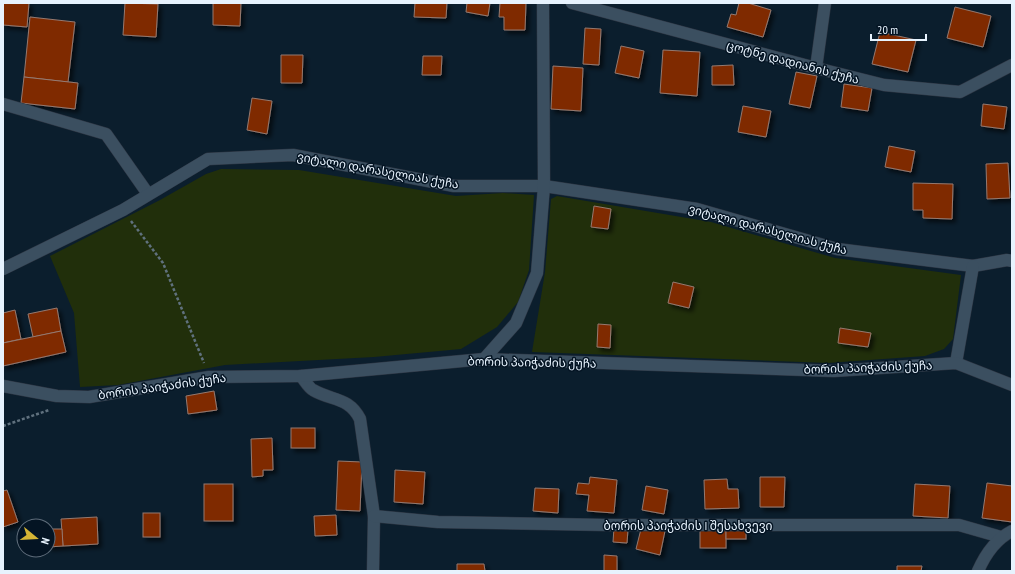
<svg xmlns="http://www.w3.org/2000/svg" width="1015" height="574" viewBox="0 0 1015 574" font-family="'PT Sans Narrow','Noto Sans Georgian',sans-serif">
<defs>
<filter id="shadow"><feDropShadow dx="3.5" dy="3.5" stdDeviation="2" flood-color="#0009"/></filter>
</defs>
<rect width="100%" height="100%" fill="#0b1e2d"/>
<g fill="#212f0b">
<polygon points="221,169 299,170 456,196 503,193 534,195 529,270 518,302 497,327 461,349 374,357 225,365 118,385 80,387 74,313 50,256 160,200 206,174"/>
<polygon points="557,196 711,222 835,258 961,275 953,339 944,349 925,356 828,363 532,352 545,272 551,199"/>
</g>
<g fill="#7f2a03" stroke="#94796f" filter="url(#shadow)">
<polygon points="3,3 29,3 27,27 3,25"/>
<polygon points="125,3 158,4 156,37 123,35"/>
<polygon points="213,3 241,3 240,26 213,25"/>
<polygon points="415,3 447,3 446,18 414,17"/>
<polygon points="467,3 490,3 488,16 466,12"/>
<polygon points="500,3 526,3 525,30 504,30 504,17 499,17"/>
<polygon points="739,3 748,3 771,10 763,37 727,27 731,14 736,15"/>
<polygon points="955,7 991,16 983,47 947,38"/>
<polygon points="30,17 75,22 68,82 24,77"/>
<polygon points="585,28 601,29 599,65 583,64"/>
<polygon points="880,32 916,40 908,72 872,64"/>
<polygon points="621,46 644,51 639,78 615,73"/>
<polygon points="663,50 700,52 697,96 660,93"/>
<polygon points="281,55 303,55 302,83 281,83"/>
<polygon points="423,56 442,56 441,75 422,75"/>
<polygon points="733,65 734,85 712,85 712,66"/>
<polygon points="553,66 583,68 581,111 551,109"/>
<polygon points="796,72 817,76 810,108 789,104"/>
<polygon points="24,77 78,83 75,109 21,103"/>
<polygon points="844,84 872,88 868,111 841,107"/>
<polygon points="252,98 272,101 267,134 247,130"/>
<polygon points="983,104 1007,107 1004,129 981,126"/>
<polygon points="743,106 771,111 766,137 738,132"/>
<polygon points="889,146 915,151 911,172 885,167"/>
<polygon points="1008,163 1010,198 987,199 986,164"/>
<polygon points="913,183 953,184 952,219 923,218 923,210 913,210"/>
<polygon points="594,206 611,209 608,229 591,227"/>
<polygon points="673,282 694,287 689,308 668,303"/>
<polygon points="57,308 61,331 33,337 28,314"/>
<polygon points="15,310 21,339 3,343 3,313"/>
<polygon points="598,324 611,325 610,348 597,347"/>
<polygon points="840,328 871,333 868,347 838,343"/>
<polygon points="61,331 66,352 3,366 3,343"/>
<polygon points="214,391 217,410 188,414 186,396"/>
<rect x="291" y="428" width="24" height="20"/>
<polygon points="272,438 273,470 263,470 263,476 252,477 251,439"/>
<polygon points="338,461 362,462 360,511 336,510"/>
<polygon points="395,470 425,472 423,504 394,502"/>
<polygon points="590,477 617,480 614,513 587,511 589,495 576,494 578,483 589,484"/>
<polygon points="760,477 785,477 784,507 760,507"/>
<polygon points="727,479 728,489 738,489 739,508 705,509 704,480"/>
<polygon points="987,483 1012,486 1012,522 982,518"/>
<rect x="204" y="484" width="29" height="37"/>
<polygon points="915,484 950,486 948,518 913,516"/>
<polygon points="646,486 668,490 664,514 642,510"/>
<polygon points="535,488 559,489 558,513 533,511"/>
<polygon points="7,490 18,522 3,527 3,491"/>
<rect x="143" y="513" width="17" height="24"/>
<polygon points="336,515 337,535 315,536 314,516"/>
<polygon points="97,517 98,544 63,546 61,519"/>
<polygon points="642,525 665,531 660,555 636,549"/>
<polygon points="614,528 628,529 627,543 613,542"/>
<polygon points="48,529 62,529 63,546 48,547"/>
<rect x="700" y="530" width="26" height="18"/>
<rect x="726" y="530" width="20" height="9"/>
<polygon points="604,555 617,556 617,571 604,571"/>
<polygon points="457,564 484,564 485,571 457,571"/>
<polygon points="897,566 922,566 921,571 897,571"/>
</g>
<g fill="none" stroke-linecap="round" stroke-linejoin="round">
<defs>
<g id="minor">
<polyline points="572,3 816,68 884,85 960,92 1012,65"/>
<polyline points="816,68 825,3"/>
<polyline points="3,104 106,134 148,194"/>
<polyline points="3,269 123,210 208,159 293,155 454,186 544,186 697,209 837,249 973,266 1007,260 1012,261"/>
<polyline points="484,359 516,323 537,273 544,186 543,3"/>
<polyline points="956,363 973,266"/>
<path d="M301 376C305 381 309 388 313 390 332 401 349 397 360 419L374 516 373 571"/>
<polyline points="3,386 57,396 89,397 209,377 301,376 484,359 834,371 956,363 1012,385"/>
<polyline points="374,516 438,522 607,525 959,525 1001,537"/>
<path d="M978 571C985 555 996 539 1012 531"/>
</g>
</defs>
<use href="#minor" stroke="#2e3643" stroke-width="13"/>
<g stroke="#60717e" stroke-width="2.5" stroke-dasharray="3 2" stroke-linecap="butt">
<polyline points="131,221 163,263 204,363"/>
<polyline points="3,426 49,410"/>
</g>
<use href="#minor" stroke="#3b4f60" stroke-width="12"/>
</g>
<g text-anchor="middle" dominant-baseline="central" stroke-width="3" stroke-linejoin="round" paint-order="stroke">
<g font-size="12" fill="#e7f3fe" stroke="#041423">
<text transform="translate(793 62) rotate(15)">ცოტნე დადიანის ქუჩა</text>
<text transform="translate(378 170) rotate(10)">ვიტალი დარასელიას ქუჩა</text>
<text transform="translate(768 229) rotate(15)">ვიტალი დარასელიას ქუჩა</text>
<text transform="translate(532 362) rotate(1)">ბორის პაიჭაძის ქუჩა</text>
<text transform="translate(868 367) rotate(-2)">ბორის პაიჭაძის ქუჩა</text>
<text transform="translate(162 386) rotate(-8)">ბორის პაიჭაძის ქუჩა</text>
<text x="688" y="525">ბორის პაიჭაძის I შესახვევი</text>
</g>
</g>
<rect width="1015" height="574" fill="none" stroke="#e7f3fe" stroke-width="8"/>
<g transform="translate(36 538) rotate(108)"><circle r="19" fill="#041423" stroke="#5f6d7b"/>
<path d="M0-3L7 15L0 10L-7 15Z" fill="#d5b535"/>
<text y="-6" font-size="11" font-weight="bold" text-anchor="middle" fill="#e7f3fe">N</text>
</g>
<path d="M871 34v6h55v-6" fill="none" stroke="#e7f3fe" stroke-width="2"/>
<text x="877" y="34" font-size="12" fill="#e7f3fe" stroke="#041423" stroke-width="3" paint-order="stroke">20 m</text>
</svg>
